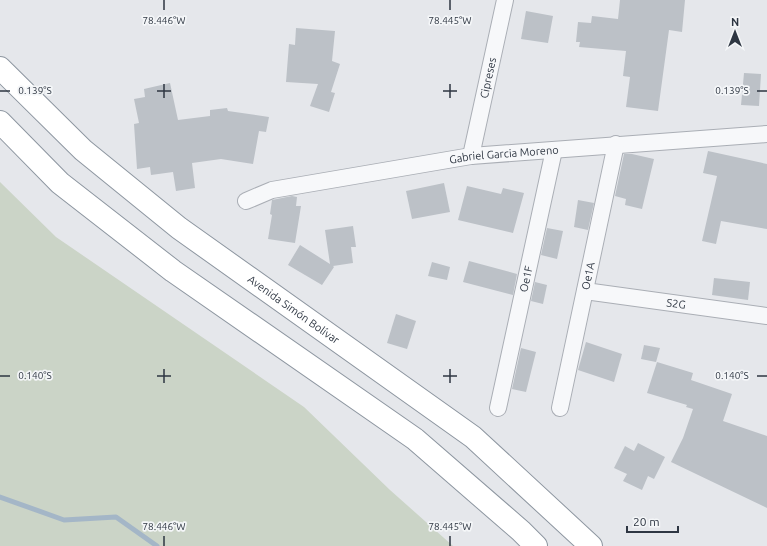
<svg xmlns="http://www.w3.org/2000/svg" width="767" height="546" viewBox="0 0 767 546" font-family="Ubuntu,sans-serif">
<rect width="100%" height="100%" fill="#e5e7eb"/>
<polygon fill="#cbd4c7" points="0,182 56,237 304,407 390,490 453,546 0,546"/>
<g fill="none" stroke-linecap="round" stroke-linejoin="round">
<polyline stroke="#a4b6c7" stroke-width="5" points="0,497 64,520 116,517 157,546"/>
</g>
<g fill="#bcc1c7">
<polygon points="620,0 685,0 682,32 669,30 658,111 626,107 630,77 623,76 626,51 579,47 580,42 576,42 578,22 591,23 592,16 618,19"/>
<polygon points="526,11 553,16 548,43 521,39"/>
<polygon points="296,28 335,31 332,61 340,64 331,92 335,93 329,112 310,106 318,84 286,82 289,44 295,45"/>
<polygon points="744,73 761,74 759,106 741,105"/>
<polygon points="170,83 178,120 210,116 210,110 227,108 228,111 269,117 266,132 259,131 253,164 221,159 192,163 195,188 176,191 173,172 151,175 150,167 137,169 134,124 139,123 134,99 145,97 144,89"/>
<polygon points="708,151 767,164 767,229 721,221 716,244 702,241 717,176 703,173"/>
<polygon points="624,154 632,154 654,159 642,209 625,205 626,199 615,196"/>
<polygon points="444,183 450,212 412,219 406,191"/>
<polygon points="467,186 501,194 503,188 524,193 513,233 458,220"/>
<polygon points="292,196 297,197 296,206 301,206 295,243 268,239 272,215 270,214 272,200"/>
<polygon points="578,200 594,203 588,230 574,227"/>
<polygon points="353,226 356,247 351,247 353,263 333,266 334,267 322,285 288,265 300,245 330,264 325,230"/>
<polygon points="547,228 563,231 557,259 541,255"/>
<polygon points="469,261 517,274 513,295 463,282"/>
<polygon points="432,262 450,267 447,280 428,276"/>
<polygon points="714,278 750,282 748,300 712,295"/>
<polygon points="535,282 547,285 543,304 531,301"/>
<polygon points="396,314 416,321 407,349 387,343"/>
<polygon points="586,342 622,354 614,382 578,370"/>
<polygon points="644,345 660,348 656,362 641,359"/>
<polygon points="521,348 536,352 526,392 512,389"/>
<polygon points="657,362 693,373 691,380 732,394 723,421 767,436 767,508 671,462 683,438 693,409 686,407 687,405 647,393"/>
<polygon points="638,443 665,457 654,479 648,476 642,490 623,481 627,474 614,468 625,446 634,451"/>
</g>
<g fill="none" stroke-linecap="round" stroke-linejoin="round">
<defs>
<g id="minor">
<path id="s1" d="M471 156 505 0"/>
<path id="s2" d="M246 201 272 190 471 156 767 134"/>
<path id="s3" d="M585 291 767 316"/>
<path id="s4" d="M498 408 554 150"/>
<path id="s5" d="M560 408 616 144"/>
</g>
<g id="trunk">
<path id="s6" d="M0 68 83 150 179 228 473 437 591 546"/>
<polyline points="0,122 60,183 173,271 415,439 521,531 536,546"/>
</g>
</defs>
<use href="#minor" stroke="#aaaeb5" stroke-width="18"/>
<use href="#trunk" stroke="#8d96a0" stroke-width="24"/>
<use href="#minor" stroke="#f7f8fa" stroke-width="16"/>
<use href="#trunk" stroke="#fff" stroke-width="22"/>
</g>
<path fill="none" stroke="#2e3642" stroke-width="1.5" d="M164 0V10M450 0V10M164 84V98M450 84V98M0 91H10M157 91H171M443 91H457M757 91H767M164 369V383M450 369V383M0 376H10M157 376H171M443 376H457M757 376H767M164 536V546M450 536V546"/>
<g text-anchor="middle" dominant-baseline="central" stroke-width="3.5" stroke-linejoin="round" paint-order="stroke">
<g font-size="11" fill="#2e3642" stroke="#f4f6f8">
<text stroke="none"><textPath href="#s1" startOffset="80">Cipreses</textPath></text>
<text stroke="none"><textPath href="#s2" startOffset="263">Gabriel Garcia Moreno</textPath></text>
<text stroke="none"><textPath href="#s5" startOffset="135">Oe1A</textPath></text>
<text stroke="none"><textPath href="#s4" startOffset="132">Oe1F</textPath></text>
<text stroke="none"><textPath href="#s3" startOffset="92">S2G</textPath></text>
<text stroke="none"><textPath href="#s6" startOffset="381">Avenida Simón Bolívar</textPath></text>
</g>
</g>
<g font-size="10" text-anchor="middle" fill="#2e3642" stroke="#f4f6f8" stroke-width="3.5" stroke-linejoin="round" paint-order="stroke">
<text x="164" y="24">78.446°W</text>
<text x="450" y="24">78.445°W</text>
<text x="35" y="94">0.139°S</text>
<text x="732" y="94">0.139°S</text>
<text x="35" y="379">0.140°S</text>
<text x="732" y="379">0.140°S</text>
<text x="164" y="530">78.446°W</text>
<text x="450" y="530">78.445°W</text>
</g>
<g transform="translate(735 32)" stroke="#f4f6f8" stroke-width="3" paint-order="stroke">
<path d="M0-3L7 15L0 10L-7 15Z" fill="#2e3642"/>
<text y="-6" font-size="11" font-weight="bold" text-anchor="middle" fill="#2e3642">N</text>
</g>
<path d="M627 526v6h51v-6" fill="none" stroke="#2e3642" stroke-width="2"/>
<text x="633" y="526" font-size="12" fill="#2e3642" stroke="#f4f6f8" stroke-width="3" paint-order="stroke">20 m</text>
</svg>
